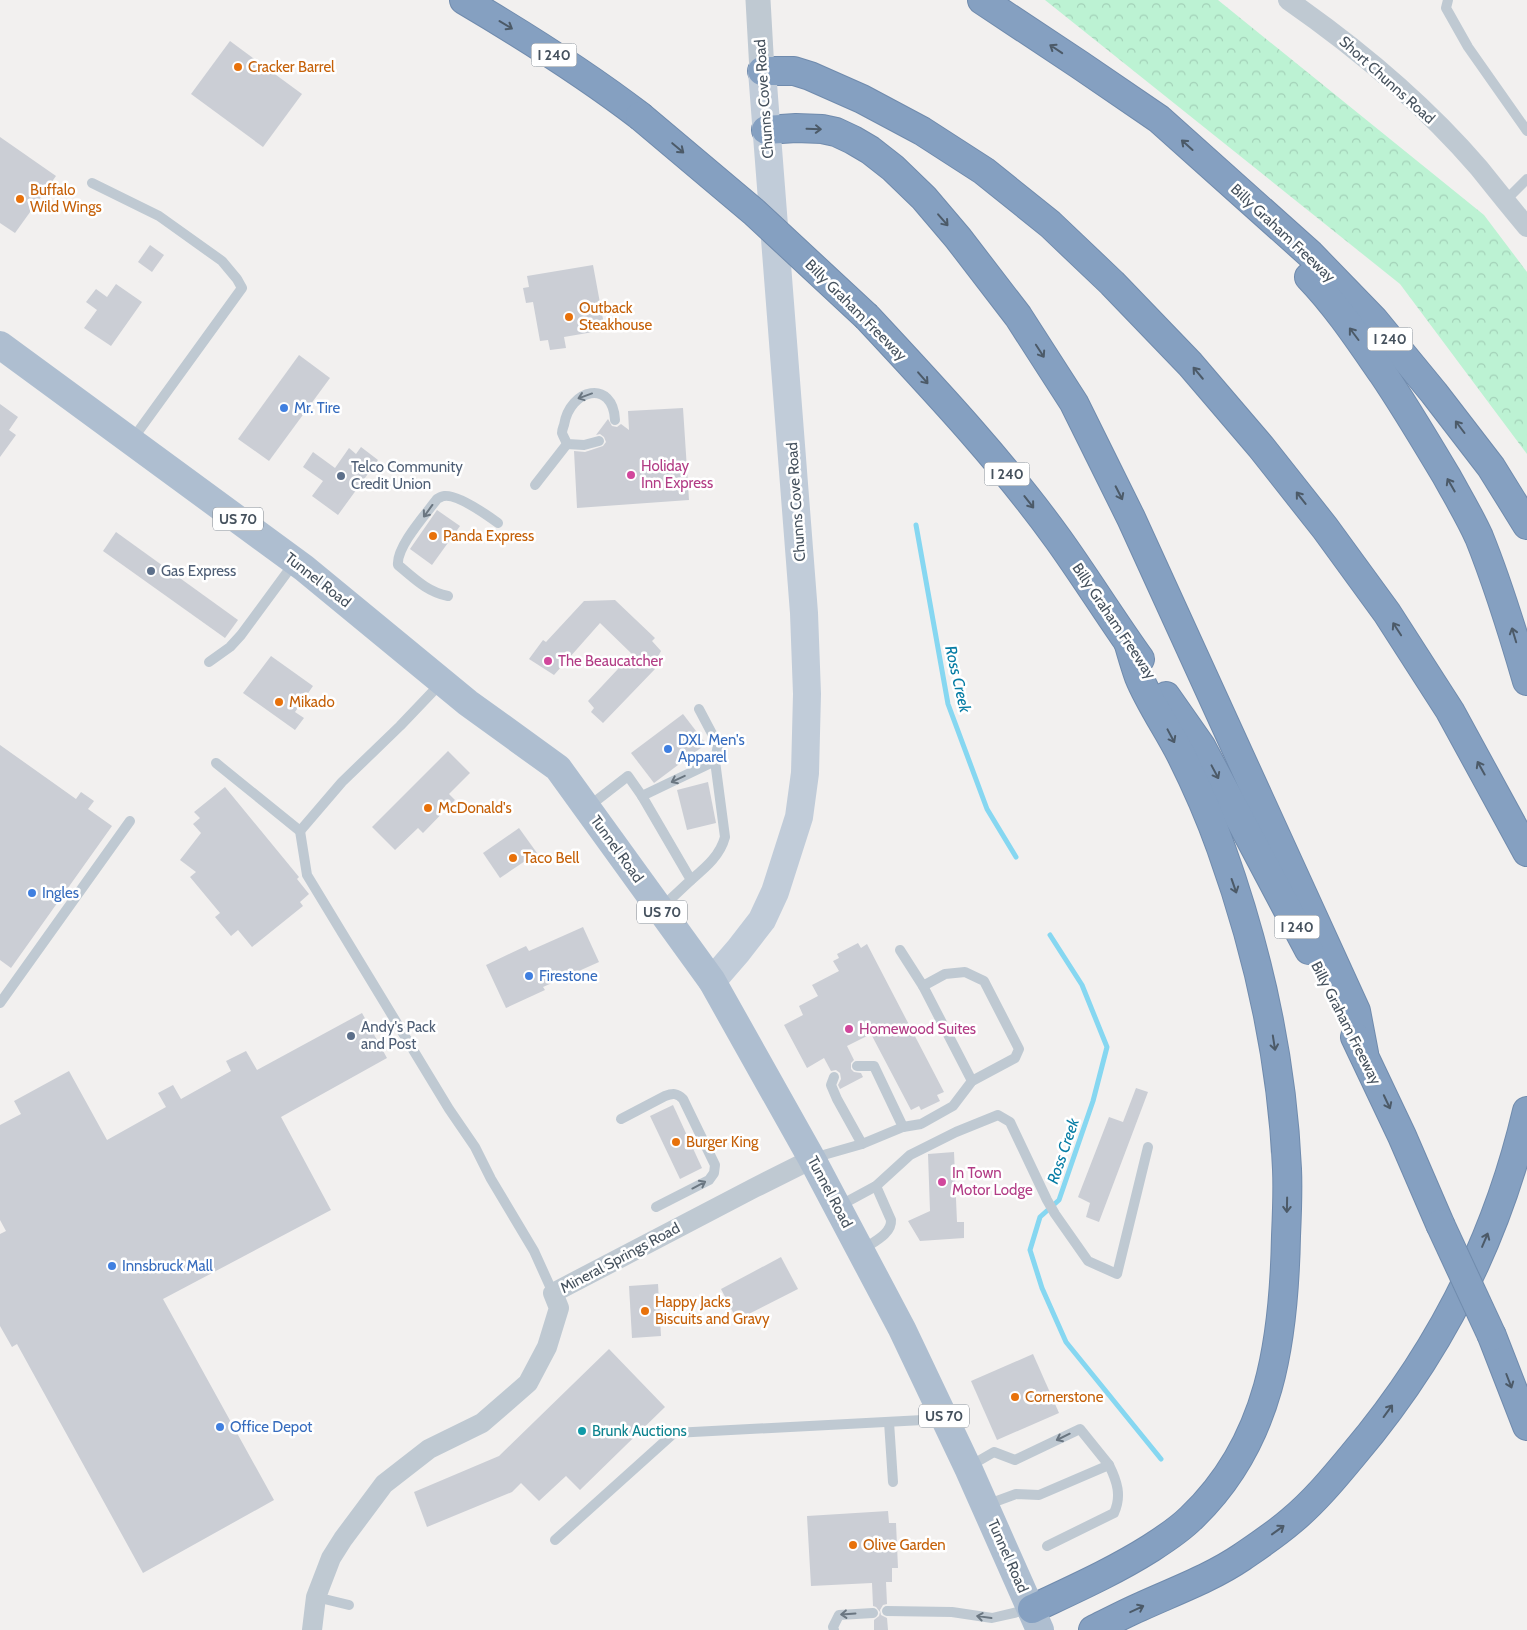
<svg xmlns="http://www.w3.org/2000/svg" width="1527" height="1630" viewBox="0 0 1527 1630" font-family="Cabin,sans-serif">
<defs>
<pattern id="forest-crowns" width="20" height="18" patternUnits="userSpaceOnUse" patternTransform="scale(1.25)"><rect width="20" height="18" fill="#bcf2d3"/><path d="M2 6a3 3 0 1 1 6 0M12 15a3 3 0 1 1 6 0" fill="none" stroke="#a3d1b8"/></pattern>
</defs>
<rect width="100%" height="100%" fill="#f2f0ef"/>
<polygon fill="url(#forest-crowns)" points="1045,0 1218,0 1484,215 1527,272 1527,454 1400,284"/>
<g fill="none" stroke-linecap="round" stroke-linejoin="round">
<g stroke="#86d7f1" stroke-width="5">
<polyline points="916,525 948,704 987,809 1016,857"/>
<polyline points="1050,935 1082,985 1107,1047 1093,1101 1059,1200 1040,1217 1030,1250 1042,1288 1066,1342 1161,1459"/>
</g>
</g>
<g fill="#cbced5">
<polygon points="230,41 302,94 263,147 191,94"/>
<polygon points="0,137 56,176 15,233 0,223"/>
<polygon points="150,245 164,255 152,272 138,262"/>
<polygon points="593,265 605,330 564,337 566,348 550,350 548,340 540,341 533,302 526,303 523,288 529,287 527,276"/>
<polygon points="116,284 142,302 111,346 84,328 97,310 86,302 96,289 107,297"/>
<polygon points="299,355 330,378 269,461 238,439"/>
<polygon points="0,404 18,417 9,430 16,435 0,457"/>
<polygon points="683,408 689,500 577,508 574,451 585,452 603,446 606,442 604,437 600,434 596,435 608,419 612,426 617,427 621,424 629,430 628,411"/>
<polygon points="361,447 378,460 338,515 312,496 323,481 303,467 313,452 335,468 349,448 356,454"/>
<polygon points="437,510 460,526 432,565 410,549"/>
<polygon points="116,532 238,620 225,638 103,551"/>
<polygon points="615,600 655,638 652,641 661,651 653,666 655,669 603,723 591,712 594,708 588,701 632,654 600,623 554,675 529,659 543,640 546,642 584,601"/>
<polygon points="271,656 313,686 295,712 304,718 295,730 243,693"/>
<polygon points="683,714 706,744 654,783 631,753"/>
<polygon points="0,745 76,799 81,792 94,801 88,809 112,826 11,968 0,960"/>
<polygon points="448,751 470,773 449,794 455,800 423,833 418,828 395,850 372,827"/>
<polygon points="708,782 716,823 687,830 677,790"/>
<polygon points="225,787 299,877 297,879 309,894 300,902 303,906 252,947 238,930 231,936 215,917 220,913 190,877 196,872 180,860 201,833 193,824 200,818 194,812"/>
<polygon points="519,828 537,853 500,878 483,853"/>
<polygon points="583,927 599,962 543,987 545,990 506,1008 486,965 526,946 529,951"/>
<polygon points="858,943 861,948 867,944 944,1092 937,1095 940,1101 921,1110 919,1106 911,1110 871,1034 847,1046 854,1060 851,1063 851,1069 854,1072 861,1073 863,1077 840,1089 838,1085 841,1079 840,1073 836,1070 831,1071 824,1058 807,1068 784,1025 803,1015 799,1006 818,996 812,985 839,971 833,961 839,958 837,954"/>
<polygon points="362,1013 387,1058 281,1117 331,1210 163,1299 274,1500 143,1573 17,1344 12,1347 0,1326 0,1234 6,1231 0,1220 0,1125 21,1114 14,1101 69,1071 107,1140 166,1107 158,1093 173,1085 181,1099 231,1071 226,1061 246,1051 257,1070"/>
<polygon points="1136,1088 1148,1092 1099,1222 1086,1217 1090,1203 1078,1197 1109,1117 1123,1122"/>
<polygon points="673,1105 702,1168 680,1179 650,1116"/>
<polygon points="954,1152 957,1222 964,1222 964,1238 920,1241 908,1221 930,1211 928,1154"/>
<polygon points="781,1257 798,1289 737,1320 721,1289"/>
<polygon points="658,1284 661,1336 632,1338 629,1286"/>
<polygon points="609,1349 665,1407 580,1490 566,1476 539,1501 521,1483 512,1492 427,1527 414,1492 499,1456"/>
<polygon points="1033,1354 1059,1413 997,1440 971,1381"/>
<polygon points="888,1511 889,1523 896,1523 898,1568 892,1568 892,1582 886,1582 887,1604 883,1605 880,1610 881,1615 887,1618 888,1630 874,1630 874,1620 879,1616 880,1612 876,1607 873,1606 872,1583 811,1586 807,1516"/>
</g>
<g fill="none" stroke-linecap="round" stroke-linejoin="round">
<defs>
<g id="motorway">
<path d="M464 0C525 36 584 73 640 116"/>
<polyline points="982,0 1080,65 1159,119 1310,254 1374,320 1434,393 1491,467 1527,525"/>
<polyline points="762,71 794,71 810,76 862,99 922,131 984,171 1050,224 1112,283 1190,364 1261,447 1325,528 1387,613 1450,711 1527,852"/>
<polyline points="766,130 796,128 822,129 836,132 853,140 870,150 893,168 924,198 958,238 1018,316 1074,403 1131,518 1356,1011 1364,1053"/>
<path d="M1309 277C1337 306 1360 341 1383 374 1406 408 1426 442 1447 477 1458 497 1470 517 1479 537 1498 584 1513 633 1527 681"/>
<path d="M867 317C933 388 1001 460 1058 539 1086 578 1112 620 1140 659"/>
<polyline points="1166,696 1201,746 1309,950"/>
<polyline points="1355,1037 1402,1136 1440,1224"/>
<polyline points="1492,1336 1527,1426"/>
<path d="M1032 1609C1072 1590 1113 1572 1151 1548 1165 1539 1179 1530 1191 1518 1271 1442 1284 1340 1286 1236 1287 1214 1288 1191 1287 1169 1282 1059 1258 951 1221 848 1210 817 1196 785 1181 755 1168 729 1150 704 1139 677 1135 666 1132 655 1129 645"/>
<path d="M1093 1630C1109 1622 1124 1614 1140 1607 1175 1591 1211 1578 1242 1557 1258 1546 1276 1534 1291 1521 1314 1502 1334 1478 1353 1455 1438 1355 1497 1239 1527 1111"/>
</g>
</defs>
<use href="#motorway" stroke="#708bad" stroke-width="30"/>
<g stroke="#bfc9d2" stroke-width="10">
<polyline points="1448,0 1446,8 1468,47 1527,131"/>
<polyline points="92,183 159,216 222,261 237,279 242,288 132,440"/>
<polyline points="1505,201 1527,179"/>
<path d="M599 441 584 445 567 444C566 441 563 436 562 433 562 430 563 428 564 425 570 388 613 379 615 420"/>
<polyline points="535,485 567,444"/>
<path d="M448 596C427 592 414 578 398 565 396 547 426 514 437 499 439 498 442 496 444 496 458 494 487 515 498 523"/>
<polyline points="209,662 230,647 241,635 294,563"/>
<polyline points="216,763 300,831 307,875 449,1109 475,1147 491,1179 534,1251 553,1293"/>
<polyline points="642,796 715,761"/>
<polyline points="588,807 628,776 642,796 691,880 660,909"/>
<polyline points="300,831 342,782 400,726 441,683"/>
<path d="M691 880C705 868 720 856 725 837L715 761 718 745 699 709"/>
<polyline points="923,986 972,1081"/>
<polyline points="0,1003 130,821"/>
<polyline points="857,1066 874,1066 903,1127"/>
<polyline points="834,1077 831,1085 837,1099 862,1144"/>
<path d="M621 1119 665 1096C673 1093 677 1093 683 1099L715 1165 714 1173 709 1180 656 1207"/>
<polyline points="813,1158 862,1144 903,1127 921,1124 953,1106 972,1081 1015,1058 1019,1049 984,981 965,972 945,974 923,986 900,950"/>
<polyline points="839,1206 876,1186 910,1155 956,1132 998,1115 1010,1122 1047,1200 1055,1214 1088,1261 1117,1274 1148,1147"/>
<path d="M862 1250C873 1242 892 1234 891 1220L876 1186"/>
<polyline points="889,1422 893,1482"/>
<polyline points="968,1467 994,1452 1015,1460 1080,1429 1109,1465"/>
<path d="M986 1505 1016 1494 1039 1495 1109 1465C1117 1481 1122 1496 1114 1513L1047 1546"/>
<polyline points="555,1540 674,1433 942,1419"/>
<polyline points="316,1597 349,1605"/>
<polyline points="887,1611 952,1612 992,1618 1031,1609"/>
<polyline points="834,1630 833,1627 839,1615 873,1613"/>
</g>
<g stroke="#bfc9d2" stroke-width="20">
<path d="M1288 0C1357 48 1424 104 1479 168 1495 188 1511 208 1527 227"/>
<polyline points="312,1630 316,1597 331,1558 343,1539 384,1484 429,1449 482,1423 528,1383 547,1347 559,1308 553,1293 754,1188 812,1159"/>
</g>
<polyline stroke="#bfc9d2" stroke-width="25" points="758,0 762,71"/>
<polyline stroke="#c1ccd9" stroke-width="28" points="712,981 738,951 762,920 775,892 799,817 805,773 807,694 804,613 762,71"/>
<polyline stroke="#aebed0" stroke-width="28" points="0,345 304,568 468,703 558,768 712,981 812,1159 902,1329 969,1470 1040,1630"/>
<use href="#motorway" stroke="#85a0c1" stroke-width="28"/>
<defs>
<g id="motorway-bridge">
<polyline points="640,116 754,212 867,317"/>
<polyline points="1440,1224 1492,1336"/>
</g>
</defs>
<use href="#motorway-bridge" stroke="#708bad" stroke-width="30" stroke-linecap="butt"/>
<use href="#motorway-bridge" stroke="#85a0c1" stroke-width="28"/>
</g>
<defs><path id="oneway-shaft" d="M-6 0H5M1.5-3L5.5 0L1.5 3" fill="none" stroke-width="1.6" stroke-linecap="round" stroke-linejoin="round" transform="scale(1.25)"/></defs>
<g stroke="#4c5a68">
<use href="#oneway-shaft" transform="translate(506 25) rotate(31)"/>
<use href="#oneway-shaft" transform="translate(1056 49) rotate(-146)"/>
<use href="#oneway-shaft" transform="translate(814 129) rotate(2)"/>
<use href="#oneway-shaft" transform="translate(1187 145) rotate(-138)"/>
<use href="#oneway-shaft" transform="translate(678 148) rotate(40)"/>
<use href="#oneway-shaft" transform="translate(943 220) rotate(49)"/>
<use href="#oneway-shaft" transform="translate(1354 334) rotate(-127)"/>
<use href="#oneway-shaft" transform="translate(1040 351) rotate(57)"/>
<use href="#oneway-shaft" transform="translate(1198 373) rotate(-130)"/>
<use href="#oneway-shaft" transform="translate(923 378) rotate(49)"/>
<use href="#oneway-shaft" transform="translate(1460 427) rotate(-127)"/>
<use href="#oneway-shaft" transform="translate(1451 485) rotate(-120)"/>
<use href="#oneway-shaft" transform="translate(1119 493) rotate(63)"/>
<use href="#oneway-shaft" transform="translate(1301 498) rotate(-128)"/>
<use href="#oneway-shaft" transform="translate(1029 502) rotate(52)"/>
<use href="#oneway-shaft" transform="translate(1397 629) rotate(-123)"/>
<use href="#oneway-shaft" transform="translate(1514 635) rotate(-107)"/>
<use href="#oneway-shaft" transform="translate(1171 736) rotate(62)"/>
<use href="#oneway-shaft" transform="translate(1481 768) rotate(-119)"/>
<use href="#oneway-shaft" transform="translate(1215 772) rotate(62)"/>
<use href="#oneway-shaft" transform="translate(1234 886) rotate(71)"/>
<use href="#oneway-shaft" transform="translate(1274 1043) rotate(81)"/>
<use href="#oneway-shaft" transform="translate(1387 1102) rotate(65)"/>
<use href="#oneway-shaft" transform="translate(1287 1205) rotate(91)"/>
<use href="#oneway-shaft" transform="translate(1485 1240) rotate(-67)"/>
<use href="#oneway-shaft" transform="translate(1509 1381) rotate(69)"/>
<use href="#oneway-shaft" transform="translate(1388 1411) rotate(-54)"/>
<use href="#oneway-shaft" transform="translate(1278 1530) rotate(-36)"/>
<use href="#oneway-shaft" transform="translate(1137 1609) rotate(-25)"/>
</g>
<g stroke="#6a7681">
<use href="#oneway-shaft" transform="translate(585 396) rotate(160)"/>
<use href="#oneway-shaft" transform="translate(428 511) rotate(126)"/>
<use href="#oneway-shaft" transform="translate(678 779) rotate(155)"/>
<use href="#oneway-shaft" transform="translate(699 1185) rotate(-28)"/>
<use href="#oneway-shaft" transform="translate(1063 1437) rotate(154)"/>
<use href="#oneway-shaft" transform="translate(848 1614) rotate(176)"/>
<use href="#oneway-shaft" transform="translate(984 1617) rotate(-172)"/>
</g>
<g fill="#e8710a" stroke="#fff" stroke-width="2">
<circle cx="238" cy="67" r="5"/>
<circle cx="20" cy="199" r="5"/>
<circle cx="569" cy="317" r="5"/>
<circle cx="433" cy="536" r="5"/>
<circle cx="279" cy="702" r="5"/>
<circle cx="428" cy="808" r="5"/>
<circle cx="513" cy="858" r="5"/>
<circle cx="676" cy="1142" r="5"/>
<circle cx="645" cy="1311" r="5"/>
<circle cx="1015" cy="1397" r="5"/>
<circle cx="853" cy="1545" r="5"/>
</g>
<g fill="#3f7fe0" stroke="#fff" stroke-width="2">
<circle cx="284" cy="408" r="5"/>
<circle cx="668" cy="749" r="5"/>
<circle cx="32" cy="893" r="5"/>
<circle cx="529" cy="976" r="5"/>
<circle cx="112" cy="1266" r="5"/>
<circle cx="220" cy="1427" r="5"/>
</g>
<g fill="#d1479c" stroke="#fff" stroke-width="2">
<circle cx="631" cy="475" r="5"/>
<circle cx="548" cy="661" r="5"/>
<circle cx="849" cy="1029" r="5"/>
<circle cx="942" cy="1182" r="5"/>
</g>
<g fill="#5c6f8a" stroke="#fff" stroke-width="2">
<circle cx="341" cy="476" r="5"/>
<circle cx="151" cy="571" r="5"/>
<circle cx="351" cy="1036" r="5"/>
</g>
<circle fill="#0f9aa8" stroke="#fff" stroke-width="2" cx="582" cy="1431" r="5"/>
<g text-anchor="middle" dominant-baseline="central" stroke-width="5" stroke-linejoin="round" paint-order="stroke">
<g fill="#fff" stroke="#7e868e" stroke-width="1">
<rect x="531.5" y="43.5" width="45" height="23" rx="4"/>
<rect x="1367.5" y="327.5" width="45" height="23" rx="4"/>
<rect x="984.5" y="462.5" width="45" height="23" rx="4"/>
<rect x="213" y="507.5" width="50" height="23" rx="4"/>
<rect x="637" y="900.5" width="50" height="23" rx="4"/>
<rect x="1274.5" y="915.5" width="45" height="23" rx="4"/>
<rect x="919" y="1404.5" width="50" height="23" rx="4"/>
</g>
<g font-size="14" font-weight="bold" fill="#46525e">
<text x="554" y="55">I 240</text>
<text x="1390" y="339">I 240</text>
<text x="1007" y="474">I 240</text>
<text x="238" y="519">US 70</text>
<text x="662" y="912">US 70</text>
<text x="1297" y="927">I 240</text>
<text x="944" y="1416">US 70</text>
</g>
<g font-size="15" fill="#c56008" stroke="#fff" text-anchor="start">
<text x="248" y="67">Cracker Barrel</text>
<text x="30" y="190">Buffalo<tspan x="30" dy="17">Wild Wings</tspan></text>
<text x="579" y="308">Outback<tspan x="579" dy="17">Steakhouse</tspan></text>
<text x="443" y="536">Panda Express</text>
<text x="289" y="702">Mikado</text>
<text x="438" y="808">McDonald's</text>
<text x="523" y="858">Taco Bell</text>
<text x="686" y="1142">Burger King</text>
<text x="655" y="1302">Happy Jacks<tspan x="655" dy="17">Biscuits and Gravy</tspan></text>
<text x="1025" y="1397">Cornerstone</text>
<text x="863" y="1545">Olive Garden</text>
</g>
<g font-size="15" fill="#46525e" stroke="#fff">
<text transform="translate(1387 80) rotate(42)">Short Chunns Road</text>
<text transform="translate(764 99) rotate(-94)">Chunns Cove Road</text>
<text transform="translate(1283 233) rotate(43)">Billy Graham Freeway</text>
<text transform="translate(856 310) rotate(45)">Billy Graham Freeway</text>
<text transform="translate(796 502) rotate(-94)">Chunns Cove Road</text>
<text transform="translate(318 580) rotate(38)">Tunnel Road</text>
<text transform="translate(1114 621) rotate(56)">Billy Graham Freeway</text>
<text transform="translate(617 849) rotate(54)">Tunnel Road</text>
<text transform="translate(1346 1023) rotate(63)">Billy Graham Freeway</text>
<text transform="translate(830 1192) rotate(62)">Tunnel Road</text>
<text transform="translate(620 1258) rotate(-28)">Mineral Springs Road</text>
<text transform="translate(1008 1556) rotate(66)">Tunnel Road</text>
</g>
<g font-size="15" fill="#366cbe" stroke="#fff" text-anchor="start">
<text x="294" y="408">Mr. Tire</text>
<text x="678" y="740">DXL Men's<tspan x="678" dy="17">Apparel</tspan></text>
<text x="42" y="893">Ingles</text>
<text x="539" y="976">Firestone</text>
<text x="122" y="1266">Innsbruck Mall</text>
<text x="230" y="1427">Office Depot</text>
</g>
<g font-size="15" fill="#b23c85" stroke="#fff" text-anchor="start">
<text x="641" y="466">Holiday<tspan x="641" dy="17">Inn Express</tspan></text>
<text x="558" y="661">The Beaucatcher</text>
<text x="859" y="1029">Homewood Suites</text>
<text x="952" y="1173">In Town<tspan x="952" dy="17">Motor Lodge</tspan></text>
</g>
<g font-size="15" fill="#4e5e75" stroke="#fff" text-anchor="start">
<text x="351" y="467">Telco Community<tspan x="351" dy="17">Credit Union</tspan></text>
<text x="161" y="571">Gas Express</text>
<text x="361" y="1027">Andy's Pack<tspan x="361" dy="17">and Post</tspan></text>
</g>
<g font-size="15" fill="#0d838f" stroke="#fff" text-anchor="start">
<text x="592" y="1431">Brunk Auctions</text>
</g>
<g font-size="16" font-style="italic" fill="#057ca4" stroke="#fff">
<text transform="translate(958 679) rotate(77)">Ross Creek</text>
<text transform="translate(1063 1151) rotate(-71)">Ross Creek</text>
</g>
</g>
</svg>
